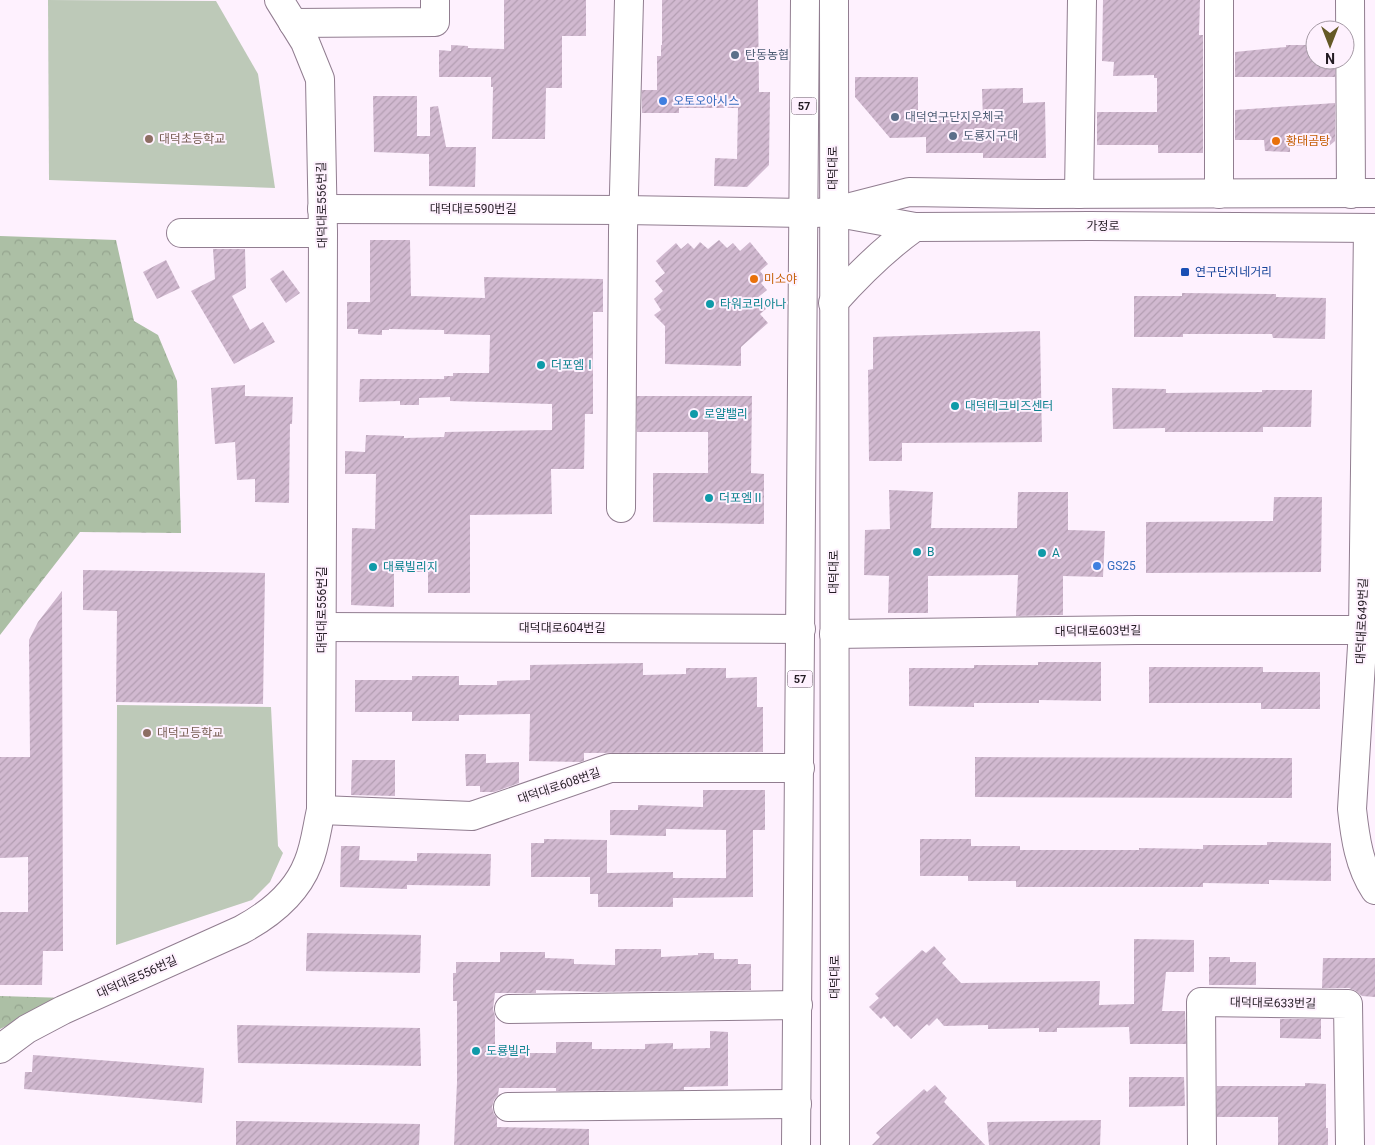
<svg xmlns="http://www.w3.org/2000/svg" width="1375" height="1145" viewBox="0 0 1375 1145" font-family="Roboto,'Noto Sans KR',sans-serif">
<defs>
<pattern id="forest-crowns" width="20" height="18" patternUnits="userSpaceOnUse" patternTransform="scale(1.25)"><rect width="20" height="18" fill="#acbfa5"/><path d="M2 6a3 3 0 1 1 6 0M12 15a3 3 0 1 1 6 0" fill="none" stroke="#94a48e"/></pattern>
<pattern id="building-hatch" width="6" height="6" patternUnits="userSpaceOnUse" patternTransform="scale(1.25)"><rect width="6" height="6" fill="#d1b9d0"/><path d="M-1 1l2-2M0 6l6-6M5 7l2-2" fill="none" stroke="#b39eb2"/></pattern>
</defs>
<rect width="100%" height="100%" fill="#fef1fe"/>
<g fill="url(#forest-crowns)">
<polygon points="0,236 116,240 134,321 158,335 177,381 181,533 80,532 0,635"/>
<polygon points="0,996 66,998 0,1029"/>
</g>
<g fill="#bdc9b8">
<polygon points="48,0 216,1 258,74 275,188 49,180"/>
<polygon points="117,705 271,707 278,846 283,853 270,882 252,900 116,945"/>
</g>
<g fill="url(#building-hatch)">
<polygon points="504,0 586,0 586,36 562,36 562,88 546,88 545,139 492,139 493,87 491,87 491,77 439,77 439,50 451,51 451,45 468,46 468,48 504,49"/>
<polygon points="662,0 758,0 759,92 770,92 769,165 747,187 714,186 715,158 737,159 738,108 679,108 679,113 642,113 642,90 657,90 657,56 661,56 661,45 662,45"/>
<polygon points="1103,0 1200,0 1199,35 1203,35 1203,153 1158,153 1158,145 1097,145 1097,112 1157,112 1157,78 1154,78 1154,75 1113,76 1114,62 1102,61"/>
<polygon points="1286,45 1315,45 1315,60 1335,60 1335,77 1235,77 1235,52 1286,47"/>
<polygon points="855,77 918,77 918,120 983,120 982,89 1023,88 1023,103 1045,102 1046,158 983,158 983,153 926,153 926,137 890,138 855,97"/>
<polygon points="373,96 417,96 417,136 430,136 430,107 438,106 446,147 476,147 475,187 429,186 429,154 374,152"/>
<polygon points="1335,103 1335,141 1329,146 1290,146 1290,152 1265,151 1264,140 1235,140 1235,110"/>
<polygon points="370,240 410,240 411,296 485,298 484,277 603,279 603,312 593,312 593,414 585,414 584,469 551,469 552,514 470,515 470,593 428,593 428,572 394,572 394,607 351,605 352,528 375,529 376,474 345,474 345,451 365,452 366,435 404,436 404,438 444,437 445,432 552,430 552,404 450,401 450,397 419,398 419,405 400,405 400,401 359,402 360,379 444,379 444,376 453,376 453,373 489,373 490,335 444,334 444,330 389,329 389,330 382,330 382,335 358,334 358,329 347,329 347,302 370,302"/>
<polygon points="719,240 727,248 733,243 740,251 750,242 768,264 760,271 766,279 761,283 767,290 757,298 766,309 760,314 768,323 741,347 741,366 665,364 665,326 654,315 661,310 654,299 663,291 655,281 665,273 656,261 676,243 681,249 688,243 694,249 700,242 708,249"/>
<polygon points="213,249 245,249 246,288 232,296 250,330 263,322 275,342 234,364 191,291 215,279"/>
<polygon points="166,260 180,288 157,299 143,272"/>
<polygon points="283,270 300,293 286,303 270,279"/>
<polygon points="1182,293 1276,294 1276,297 1326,298 1325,339 1273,338 1272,334 1183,334 1183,337 1134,337 1134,296 1182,296"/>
<polygon points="1040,331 1042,442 902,443 902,461 869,461 868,370 873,369 873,337"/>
<polygon points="245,385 245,396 293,397 292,424 290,424 289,503 255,502 255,479 237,480 235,442 215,444 211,388"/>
<polygon points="1112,388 1166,389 1166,393 1262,392 1262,390 1312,390 1311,427 1263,427 1263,432 1165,432 1165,428 1113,429"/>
<polygon points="637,396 752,396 751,473 764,474 764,524 653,522 653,473 708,473 708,432 637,432"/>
<polygon points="889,490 933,492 931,528 1017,528 1018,492 1068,492 1068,530 1105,531 1103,577 1063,576 1063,615 1016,616 1018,575 928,576 928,613 888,613 889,576 864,575 865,530 890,529"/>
<polygon points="1274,497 1322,497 1321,572 1146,573 1146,522 1273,521"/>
<polygon points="83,570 265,573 263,704 116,702 117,611 83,610"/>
<polygon points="62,591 63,951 43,951 42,985 0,985 0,912 28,912 28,857 0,858 0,757 30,757 29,640 38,622"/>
<polygon points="1038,662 1101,662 1101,701 1039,700 1039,703 974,703 974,707 909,706 909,668 974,668 974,665 1038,665"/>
<polygon points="643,663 643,675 686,674 686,668 726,668 726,678 757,677 757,707 763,707 763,752 584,753 584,761 580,762 529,761 530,714 459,715 459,721 412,721 412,712 355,712 355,680 412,680 412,676 459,676 459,685 497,685 497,681 530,680 530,665"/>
<polygon points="1149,667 1263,667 1263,672 1320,672 1320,709 1261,709 1261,703 1149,703"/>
<polygon points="465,754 486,754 486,763 519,762 519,783 494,792 480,792 480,786 466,786"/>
<polygon points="975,757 1292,758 1292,798 975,797"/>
<polygon points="352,760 395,760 395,796 351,795"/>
<polygon points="703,790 765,790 765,830 753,830 753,897 673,898 673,907 598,907 598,894 590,894 590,877 531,877 531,843 544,843 544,839 607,840 607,873 673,872 673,878 726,878 726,830 666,829 666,836 610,835 610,810 638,810 638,805 703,807"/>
<polygon points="920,839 971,839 971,846 1020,846 1020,850 1139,850 1139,848 1203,849 1203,845 1267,845 1267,842 1331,843 1331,881 1269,880 1269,884 1203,883 1203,887 1016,887 1016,881 968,881 968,876 920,876"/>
<polygon points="341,846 360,846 359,860 417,861 417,853 491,854 490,886 407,885 407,889 340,887"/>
<polygon points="307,933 421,935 420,973 306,971"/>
<polygon points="1134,939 1194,940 1194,972 1166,972 1162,1011 1185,1011 1186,1044 1130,1044 1129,1027 1057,1028 1057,1032 1039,1032 1039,1028 988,1029 988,1025 944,1026 937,1018 929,1026 927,1024 911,1039 897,1025 894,1027 884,1016 881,1019 869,1007 879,998 875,994 922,950 926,953 934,946 946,959 942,963 961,983 1100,981 1099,1005 1134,1004"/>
<polygon points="615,949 661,949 661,957 698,955 698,953 714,953 714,959 738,959 738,964 751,964 751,990 597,992 536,990 536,993 495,993 493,1009 495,1016 495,1053 556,1053 556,1042 592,1042 592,1049 645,1049 645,1044 673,1043 673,1049 710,1048 710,1031 728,1032 728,1086 684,1087 684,1090 556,1091 556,1088 499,1088 498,1095 494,1100 492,1107 494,1114 497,1118 497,1127 589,1129 589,1145 454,1145 457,1083 457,1001 453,1001 453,973 456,973 456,962 500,962 500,952 545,952 545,958 574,959 574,964 615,965"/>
<polygon points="1209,957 1230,957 1230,962 1256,962 1256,985 1209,985"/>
<polygon points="1323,958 1375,958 1375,997 1362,996 1356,991 1349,988 1322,988"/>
<polygon points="1280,1019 1321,1019 1321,1039 1280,1038"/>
<polygon points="237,1025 420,1028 421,1066 238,1063"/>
<polygon points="33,1055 204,1068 202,1103 24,1089 25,1072 32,1072"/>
<polygon points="1129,1077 1184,1077 1185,1106 1129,1107"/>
<polygon points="1305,1083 1326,1084 1326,1128 1328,1128 1328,1145 1278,1145 1278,1117 1217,1117 1217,1086 1305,1086"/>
<polygon points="935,1085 947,1098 944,1102 985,1145 872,1145 880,1137 876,1133 924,1089 927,1092"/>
<polygon points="1101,1120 1100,1145 989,1145 987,1122"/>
<polygon points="236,1121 420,1124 419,1145 236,1145"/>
</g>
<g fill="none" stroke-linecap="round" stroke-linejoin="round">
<defs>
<g id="minor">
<polyline points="1219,0 1219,194"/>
<polyline points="1350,0 1351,194"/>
<polyline points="293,23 435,22 435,0"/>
<polyline points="1079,194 1082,0"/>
<polyline points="322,209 623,210 804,213"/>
<path d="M1368 228 1363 630 1352 809C1355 837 1359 866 1375 890"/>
<polyline points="181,233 323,233"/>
<polyline points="621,508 623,231 629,0"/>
<polyline points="322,627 801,629"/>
<polyline points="834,634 1137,630 1363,630"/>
<polyline points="321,810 472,816 610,768 800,768"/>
<polyline points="509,1009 798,1005"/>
<path d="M0 1049 27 1029 63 1010 241 930C269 915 296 894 308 863 315 847 317 827 321 810L323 233 320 79 305 42 279 0"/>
<polyline points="508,1107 797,1104"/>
<polyline points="1202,1145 1201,1002 1348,1004 1350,1145"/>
</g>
<g id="major">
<polyline points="834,0 835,1145"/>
<polyline points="839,210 909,192 1038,194 1375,193"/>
<polyline points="815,213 833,212 915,227 1089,226 1375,228"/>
<path d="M833 303C858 275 884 249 915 227"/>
<polyline points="796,1145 805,0"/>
</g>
</defs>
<use href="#minor" stroke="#917d90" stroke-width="30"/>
<use href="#major" stroke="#917d90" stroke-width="30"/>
<use href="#minor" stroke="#fff" stroke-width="28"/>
<use href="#major" stroke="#fff" stroke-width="28"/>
</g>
<g fill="#5c6f8a" stroke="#fef1fe" stroke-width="2">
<circle cx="735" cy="55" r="5"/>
<circle cx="895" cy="117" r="5"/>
<circle cx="953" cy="136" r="5"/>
</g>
<g fill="#3f7fe0" stroke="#fef1fe" stroke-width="2">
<circle cx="663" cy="101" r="5"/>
<circle cx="1097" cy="566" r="5"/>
</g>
<g fill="#8d6e63" stroke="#fef1fe" stroke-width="2">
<circle cx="149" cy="139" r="5"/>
<circle cx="147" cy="733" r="5"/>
</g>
<g fill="#e8710a" stroke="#fef1fe" stroke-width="2">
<circle cx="1276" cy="141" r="5"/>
<circle cx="754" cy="279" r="5"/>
</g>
<rect fill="#1a4fb4" stroke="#fef1fe" stroke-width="2" x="1180" y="267" width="10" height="10" rx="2.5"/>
<g fill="#0f9aa8" stroke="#fef1fe" stroke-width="2">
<circle cx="710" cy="304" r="5"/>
<circle cx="541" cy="365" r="5"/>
<circle cx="955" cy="406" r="5"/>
<circle cx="694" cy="414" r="5"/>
<circle cx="709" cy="498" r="5"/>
<circle cx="917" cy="552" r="5"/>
<circle cx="1042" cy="553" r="5"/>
<circle cx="373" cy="567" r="5"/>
<circle cx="476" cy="1051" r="5"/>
</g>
<g text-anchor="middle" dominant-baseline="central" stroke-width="4" stroke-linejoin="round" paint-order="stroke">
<g fill="#fef1fe" stroke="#655b65" stroke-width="1">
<rect x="791.5" y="97.5" width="25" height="17" rx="4"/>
<rect x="787.5" y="670.5" width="25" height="17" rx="4"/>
</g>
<g font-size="11" font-weight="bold" fill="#231b23">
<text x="804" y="106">57</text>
<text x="800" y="679">57</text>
</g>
<g font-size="12" fill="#4e5e75" stroke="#fef1fe" text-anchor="start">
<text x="745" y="55">탄동농협</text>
<text x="905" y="117">대덕연구단지우체국</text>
<text x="963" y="136">도룡지구대</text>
</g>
<g font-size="12" fill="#366cbe" stroke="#fef1fe" text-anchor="start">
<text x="673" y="101">오토오아시스</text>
<text x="1107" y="566">GS25</text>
</g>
<g font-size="12" fill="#785e54" stroke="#fef1fe" text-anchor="start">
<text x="159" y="139">대덕초등학교</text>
<text x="157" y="733">대덕고등학교</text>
</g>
<g font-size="12" fill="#c56008" stroke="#fef1fe" text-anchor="start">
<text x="1286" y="141">황태곰탕</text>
<text x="764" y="279">미소야</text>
</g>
<g font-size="12" fill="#231b23" stroke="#fef1fe">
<text transform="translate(833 168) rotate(-90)">대덕대로</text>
<text transform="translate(322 205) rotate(-91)">대덕대로556번길</text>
<text x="473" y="209">대덕대로590번길</text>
<text x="1103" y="226">가정로</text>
<text transform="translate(834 572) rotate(-90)">대덕대로</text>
<text transform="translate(322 610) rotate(-90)">대덕대로556번길</text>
<text transform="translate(1362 621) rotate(-88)">대덕대로649번길</text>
<text x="562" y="628">대덕대로604번길</text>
<text transform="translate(1098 631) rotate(-1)">대덕대로603번길</text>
<text transform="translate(559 786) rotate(-19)">대덕대로608번길</text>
<text transform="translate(137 977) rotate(-24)">대덕대로556번길</text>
<text transform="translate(835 977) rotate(-90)">대덕대로</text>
<text transform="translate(1273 1003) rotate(1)">대덕대로633번길</text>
</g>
<g font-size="12" fill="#164399" stroke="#fef1fe" text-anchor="start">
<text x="1195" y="272">연구단지네거리</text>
</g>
<g font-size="12" fill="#0d838f" stroke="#fef1fe" text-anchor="start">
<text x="720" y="304">타워코리아나</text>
<text x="551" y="365">더포엠Ⅰ</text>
<text x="965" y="406">대덕테크비즈센터</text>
<text x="704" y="414">로얄밸리</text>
<text x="719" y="498">더포엠Ⅱ</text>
<text x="927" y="552">B</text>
<text x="1052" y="553">A</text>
<text x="383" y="567">대륙빌리지</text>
<text x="486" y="1051">도룡빌라</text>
</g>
</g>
<g transform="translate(1330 45) rotate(180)"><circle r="24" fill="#fef1fe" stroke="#a69ba6"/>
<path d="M0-4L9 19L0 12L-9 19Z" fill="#645926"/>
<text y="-8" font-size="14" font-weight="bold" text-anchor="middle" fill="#231b23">N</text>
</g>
</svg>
